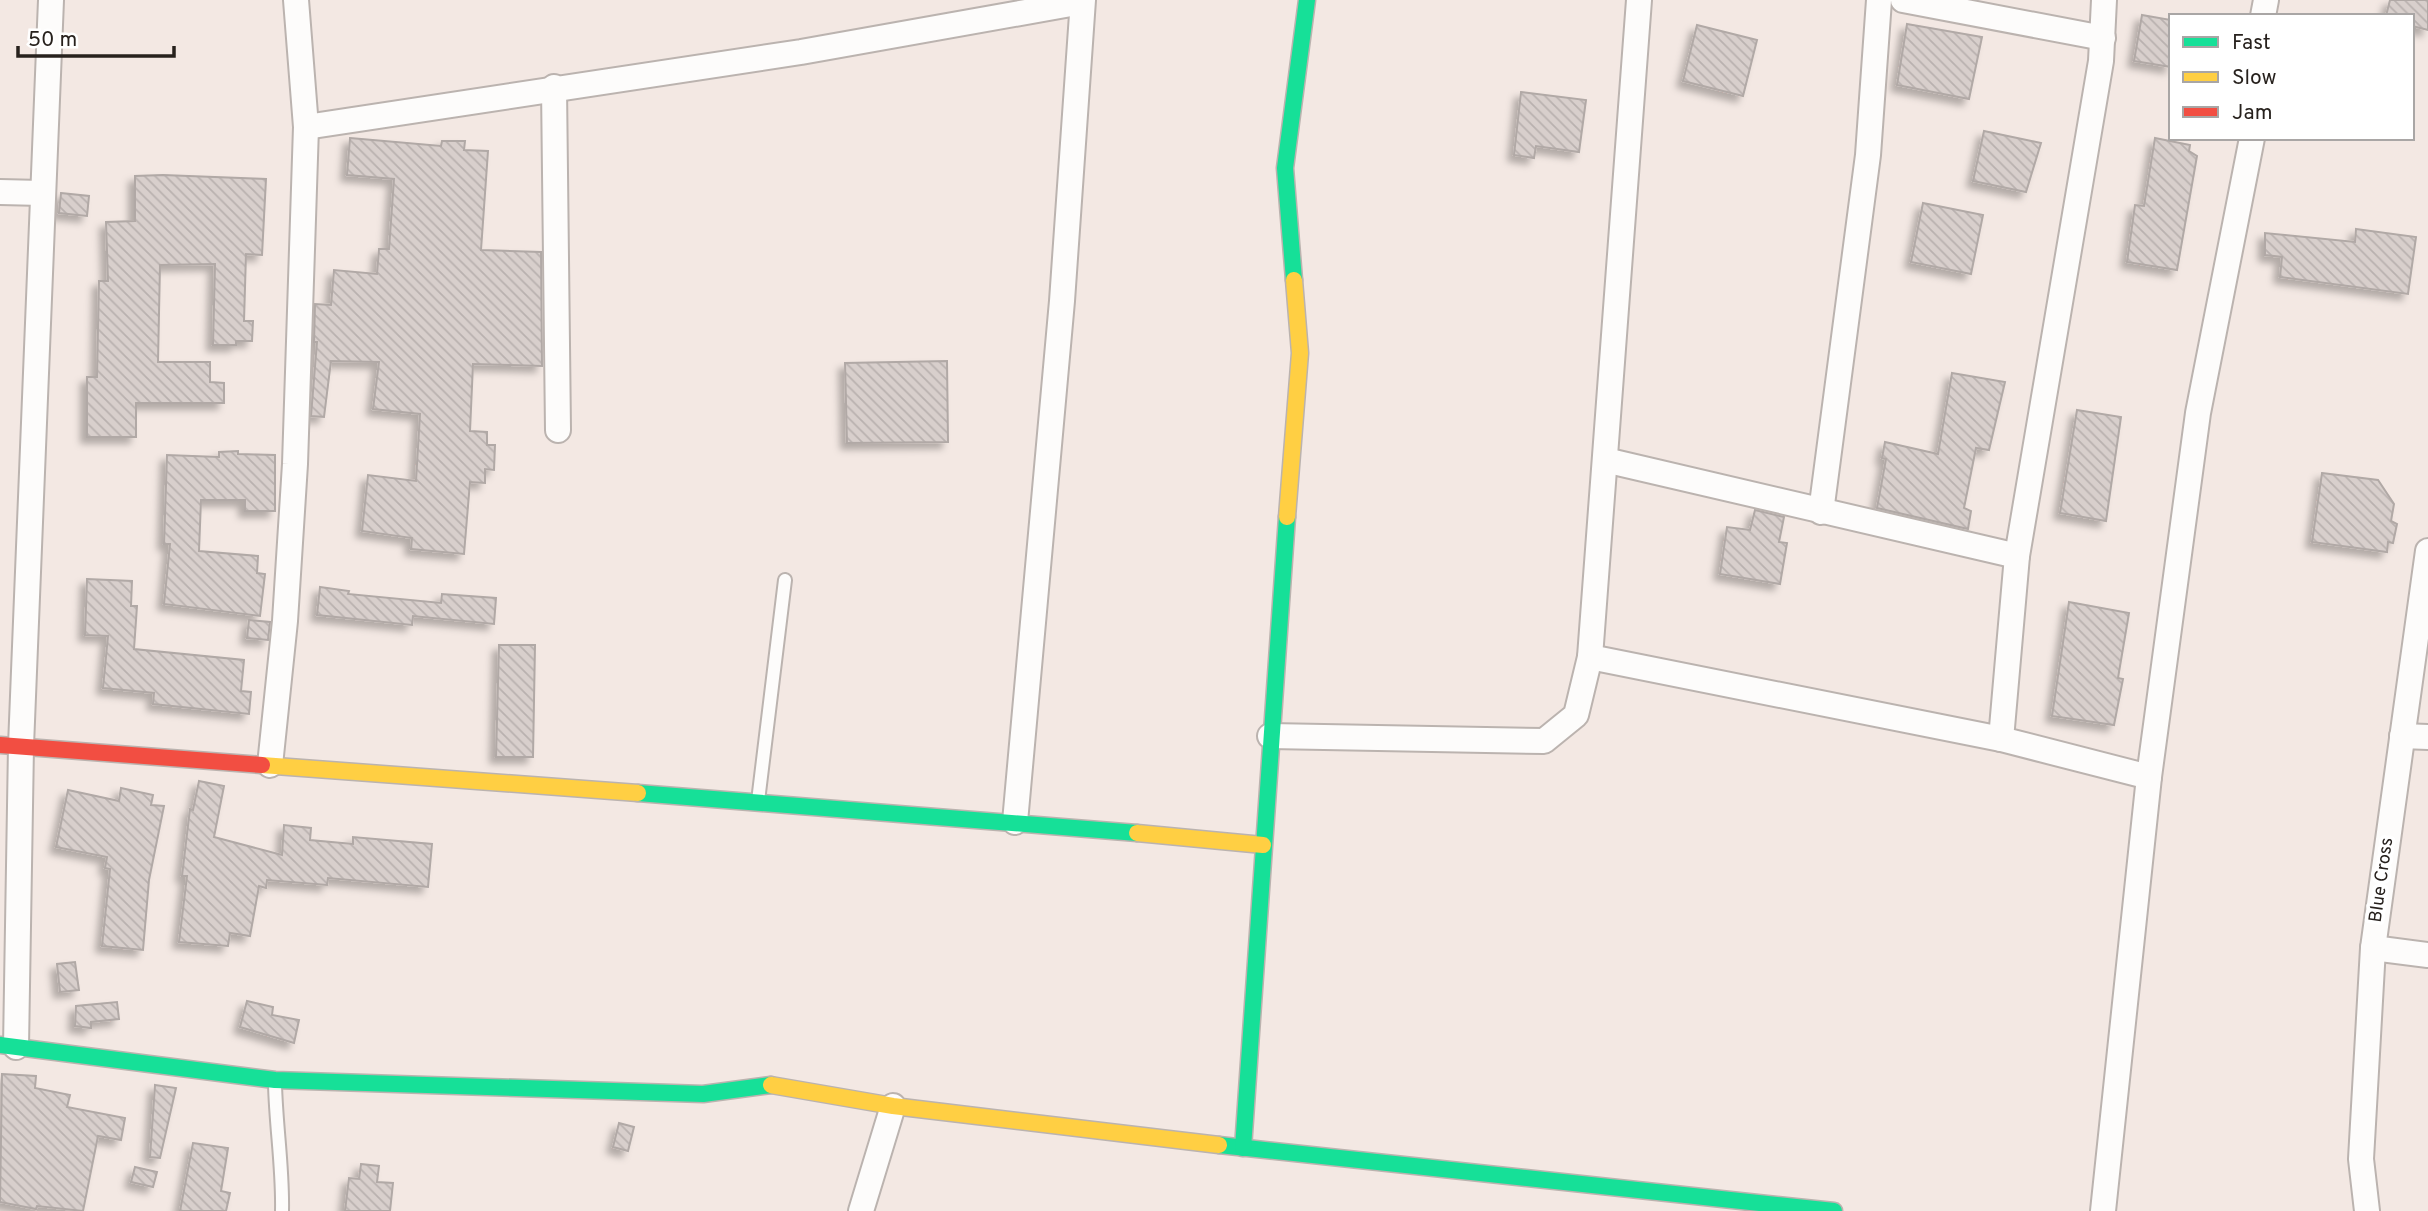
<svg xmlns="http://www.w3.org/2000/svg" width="2428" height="1211" viewBox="0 0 2428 1211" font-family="Overpass,sans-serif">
<defs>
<pattern id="building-back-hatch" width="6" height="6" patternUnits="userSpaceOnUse" patternTransform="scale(1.75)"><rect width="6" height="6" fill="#d8cfcc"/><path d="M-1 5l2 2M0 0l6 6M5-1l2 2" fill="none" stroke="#b9b1af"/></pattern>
<filter id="shadow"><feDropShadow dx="-6" dy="6" stdDeviation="3.5" flood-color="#0004"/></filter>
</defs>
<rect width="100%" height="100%" fill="#f3e8e3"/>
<g fill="url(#building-back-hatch)" stroke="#b1a9a6" stroke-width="2" filter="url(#shadow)">
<polygon points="2390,0 2428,0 2428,30 2412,26 2412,16 2386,16"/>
<polygon points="2142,15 2171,20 2171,67 2134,61"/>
<polygon points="1907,24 1982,37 1969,99 1897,85"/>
<polygon points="1697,25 1757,40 1743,96 1683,81"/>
<polygon points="1521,92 1586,100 1579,152 1536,146 1534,158 1514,155"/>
<polygon points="1984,131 2041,143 2026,192 1973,181"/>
<polygon points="350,138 441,146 442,141 465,141 464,150 488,151 481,250 541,252 542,366 473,364 470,431 487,432 487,445 495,445 494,470 485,469 485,483 470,482 464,554 411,549 412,538 362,531 368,475 416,481 420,414 373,409 379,362 331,361 324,417 311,416 317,342 314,342 315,304 331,305 334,270 377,274 379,249 389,249 394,179 347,175"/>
<polygon points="2155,138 2190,145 2189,151 2197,156 2177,270 2127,262 2135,205 2144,206"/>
<polygon points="163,175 266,179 262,255 246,254 244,321 253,321 252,341 236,341 236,345 213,345 215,264 160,265 158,362 210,362 210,382 224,383 224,403 136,403 136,437 87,437 87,377 97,377 99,281 108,281 106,222 135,221 135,176"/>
<polygon points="61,193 89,196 87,216 59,213"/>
<polygon points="1923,203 1983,215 1971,274 1911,262"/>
<polygon points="2356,229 2416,237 2408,294 2280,277 2282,257 2265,255 2265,233 2355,242"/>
<polygon points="947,361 948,442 847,443 845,363"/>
<polygon points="1952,373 2005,382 1989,450 1976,448 1964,508 1971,511 1968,529 1877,508 1886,459 1882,458 1885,442 1938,454"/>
<polygon points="2077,410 2121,417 2106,521 2060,513"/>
<polygon points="238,451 238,454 275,455 275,511 245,511 245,500 201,500 199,551 258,556 257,573 265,574 260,616 164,604 170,544 164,544 167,455 219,457 219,452"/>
<polygon points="2322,473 2378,480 2394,504 2391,521 2397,524 2393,543 2388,542 2387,552 2312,542"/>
<polygon points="1755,510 1784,517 1779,542 1787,543 1780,584 1720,574 1727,527 1750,530"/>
<polygon points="87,579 132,581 131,606 137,606 134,649 244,660 241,691 251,692 249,714 153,704 154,693 103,688 108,636 85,635"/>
<polygon points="320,587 349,591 348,594 441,603 442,594 496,598 494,624 413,616 412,625 317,615"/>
<polygon points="2069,602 2129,613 2118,678 2123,679 2114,725 2052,716"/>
<polygon points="249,620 270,622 268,640 247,638"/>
<polygon points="499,645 535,645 533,757 496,757"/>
<polygon points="199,781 224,786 214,837 282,855 284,825 311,828 310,840 353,844 353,837 432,844 428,887 328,878 327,885 267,880 266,888 259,886 250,936 230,933 228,946 179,942 187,876 182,876 190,809 193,810"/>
<polygon points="121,788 153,795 151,805 164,806 149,880 143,950 102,946 110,869 105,868 107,857 56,847 68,790 119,801"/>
<polygon points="75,962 79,990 60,992 57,964"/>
<polygon points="247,1001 273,1007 272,1015 299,1020 294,1043 240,1027"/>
<polygon points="117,1002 119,1019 91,1022 91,1028 75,1026 76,1006"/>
<polygon points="2,1074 36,1076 35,1088 70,1095 67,1107 125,1118 121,1140 98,1136 83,1211 37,1206 36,1209 0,1202"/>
<polygon points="155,1085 176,1088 160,1158 150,1157"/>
<polygon points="619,1123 634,1127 628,1151 613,1147"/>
<polygon points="193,1143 228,1148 221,1191 230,1193 226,1211 180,1211"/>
<polygon points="361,1164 379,1166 377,1182 393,1183 390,1211 345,1211 349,1178 359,1179"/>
<polygon points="135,1167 157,1172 153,1187 131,1182"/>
</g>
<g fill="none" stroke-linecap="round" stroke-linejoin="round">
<defs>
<g id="lane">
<polyline points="758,801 785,580"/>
<path d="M275 1084C276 1127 283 1168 282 1211"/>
</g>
<g id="street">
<polyline points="1903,0 2103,38"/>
<polyline points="2263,16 2266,0"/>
<polyline points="554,87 558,430"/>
<polyline points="306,127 801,52 1082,2"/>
<polyline points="0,192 42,193"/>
<polyline points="1605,460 2017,556"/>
<polyline points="1821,512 1868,155 1879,0"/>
<polyline points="1590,657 2001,739 2149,777"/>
<polyline points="1270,736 1544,741 1576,715 1590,657 1639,0"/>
<polyline points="2402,736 2428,737"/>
<polyline points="2001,739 2017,556 2101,61 2104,0"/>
<polyline points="270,765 285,621 295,464 306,127 296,0"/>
<polyline points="1015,822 1062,301 1083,0"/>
<polyline points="2373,948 2428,955"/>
<polyline points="16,1047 21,746 51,0"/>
<polyline points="861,1211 893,1106"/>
<polyline points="2103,1211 2149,777 2198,413 2252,138"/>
<polyline points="2367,1211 2361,1159 2373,948 2428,551"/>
</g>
<g id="fast">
<polyline points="1294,280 1285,168 1307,0"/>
<polyline points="638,793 1137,833"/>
<polyline points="0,1045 275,1080 703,1094 771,1085"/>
<polyline points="1219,1145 1834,1211"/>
<polyline points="1243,1148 1287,517"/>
</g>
<g id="slow">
<polyline points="1287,517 1300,353 1294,280"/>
<polyline points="262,765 638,793"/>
<polyline points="1137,833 1263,845"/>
<polyline points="771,1085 893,1106 1219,1145"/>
</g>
<polyline id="jam" points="0,745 262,765"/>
</defs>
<use href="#lane" stroke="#bbb3af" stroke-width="16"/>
<use href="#street" stroke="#bbb3af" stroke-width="28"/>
<use href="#fast" stroke="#bbb3af" stroke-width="19"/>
<use href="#slow" stroke="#bbb3af" stroke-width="19"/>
<use href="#jam" stroke="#bbb3af" stroke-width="19"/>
<use href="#lane" stroke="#fdfcfb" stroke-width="12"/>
<use href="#street" stroke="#fdfcfb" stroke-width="24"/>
<use href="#fast" stroke="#16e098" stroke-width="16"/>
<use href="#slow" stroke="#ffcf43" stroke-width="16"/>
<use href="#jam" stroke="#f24e42" stroke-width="16"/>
</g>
<g text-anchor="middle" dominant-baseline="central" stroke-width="7" stroke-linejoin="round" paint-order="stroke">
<g font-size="18" fill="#27211d" stroke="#fff">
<text transform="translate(2382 880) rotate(-82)">Blue Cross</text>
</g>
</g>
<rect x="2169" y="14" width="245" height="126" fill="#ffffff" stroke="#a9a6a5" stroke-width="2"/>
<rect x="2183" y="37" width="35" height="10" fill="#16e098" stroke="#a9a6a5" stroke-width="2"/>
<text x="2232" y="49" font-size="21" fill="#27211d">Fast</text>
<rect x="2183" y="72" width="35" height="10" fill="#ffcf43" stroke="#a9a6a5" stroke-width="2"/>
<text x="2232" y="84" font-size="21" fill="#27211d">Slow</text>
<rect x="2183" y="107" width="35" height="10" fill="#f24e42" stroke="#a9a6a5" stroke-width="2"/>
<text x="2232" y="119" font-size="21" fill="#27211d">Jam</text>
<path d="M18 46v10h156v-10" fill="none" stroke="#27211d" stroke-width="3.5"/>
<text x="28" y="46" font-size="21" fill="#27211d" stroke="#ffffff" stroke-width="5" paint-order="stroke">50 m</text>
</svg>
